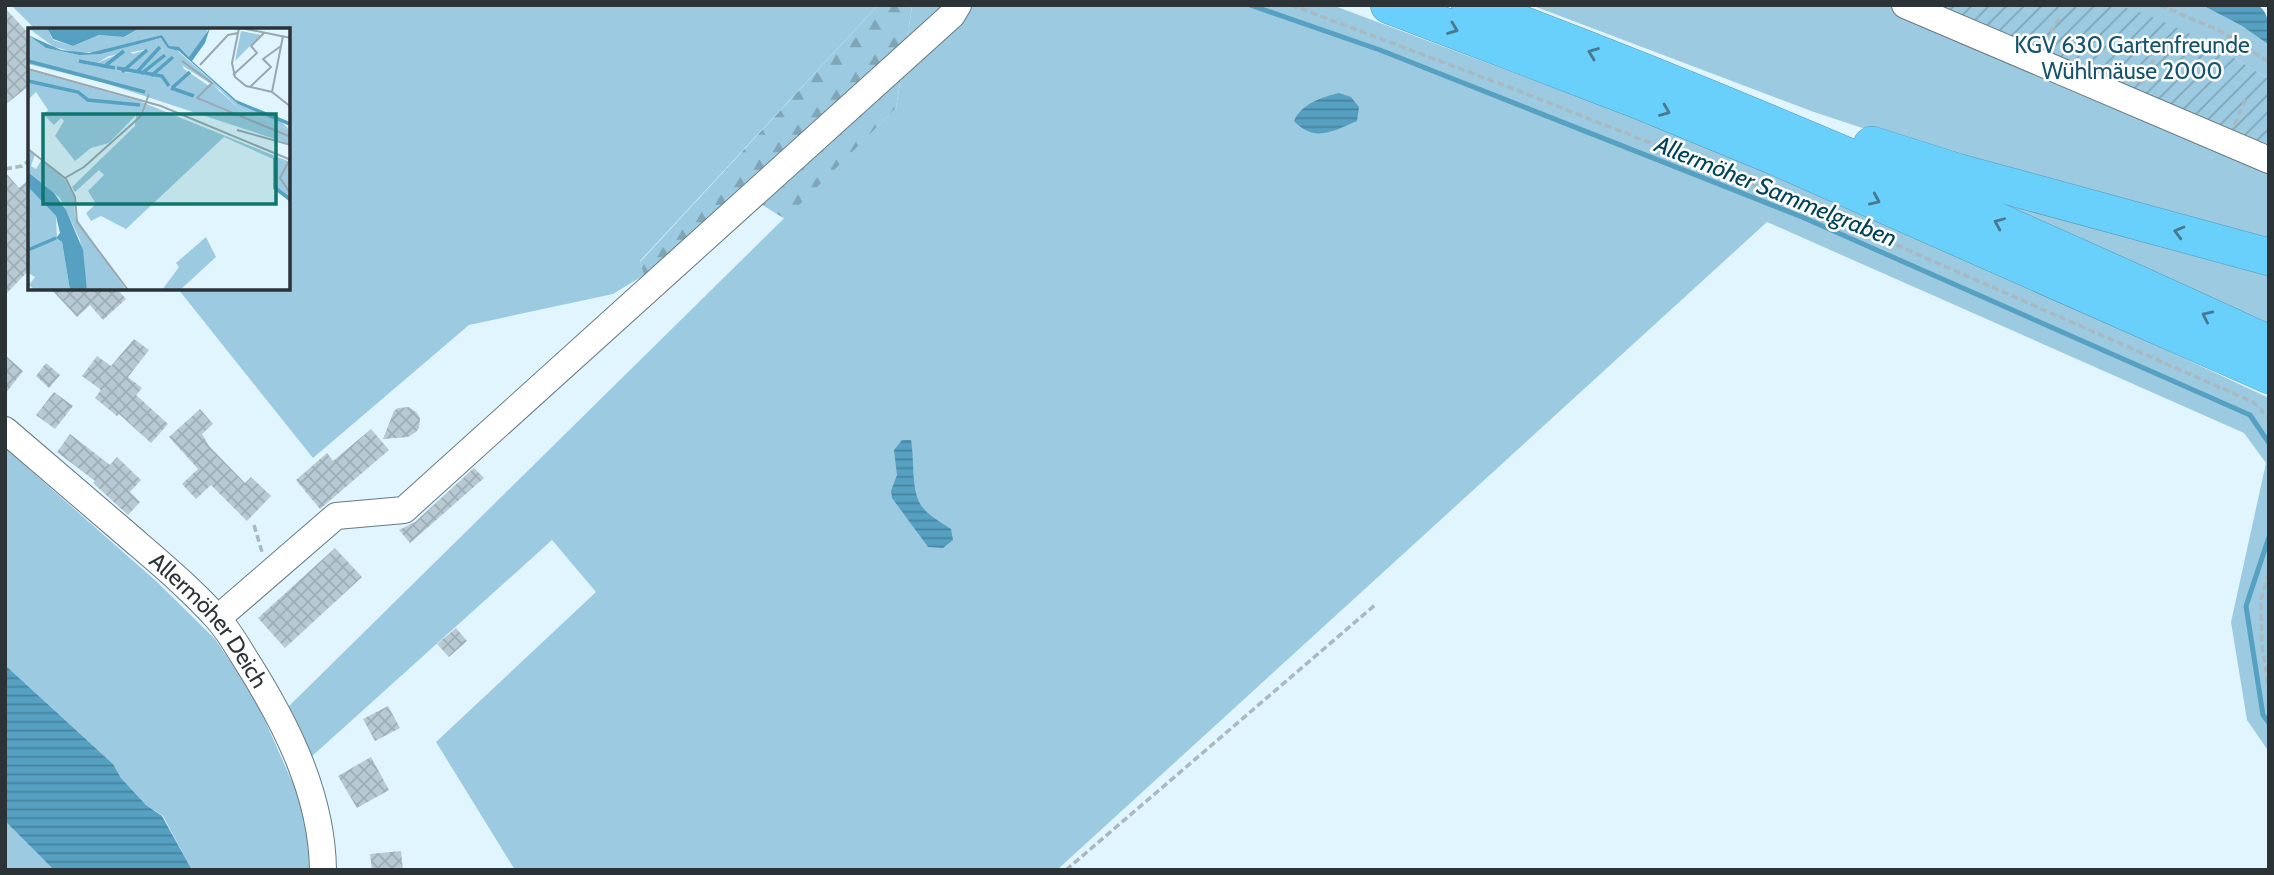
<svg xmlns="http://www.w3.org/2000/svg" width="2274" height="875" viewBox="0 0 2274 875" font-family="Cabin,sans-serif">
<defs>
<pattern id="forest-firs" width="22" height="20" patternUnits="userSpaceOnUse" patternTransform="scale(1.75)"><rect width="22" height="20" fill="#9ccbe1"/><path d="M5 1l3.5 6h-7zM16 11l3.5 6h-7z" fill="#7fa5b7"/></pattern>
<pattern id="garden-furrows" width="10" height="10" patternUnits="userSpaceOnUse" patternTransform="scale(1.75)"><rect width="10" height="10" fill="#9ccbe1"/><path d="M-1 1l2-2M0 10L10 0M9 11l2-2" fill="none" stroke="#7fa5b7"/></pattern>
<pattern id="water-rules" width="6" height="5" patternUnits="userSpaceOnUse" patternTransform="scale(1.75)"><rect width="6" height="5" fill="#56a0c1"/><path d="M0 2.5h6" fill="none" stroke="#47839e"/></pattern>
<pattern id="building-cross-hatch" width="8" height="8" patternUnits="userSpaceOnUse" patternTransform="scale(1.75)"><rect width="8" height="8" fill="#b7cad4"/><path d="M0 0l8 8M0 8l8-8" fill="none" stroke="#9eaeb7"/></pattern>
</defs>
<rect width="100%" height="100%" fill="#e1f5ff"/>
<g fill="#9ccbe1">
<polygon points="11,5 878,5 640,261 644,275 613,294 469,325 313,458 178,289 289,289 289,30 36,30"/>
<polygon points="909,5 1332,5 1664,129 1963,255 2269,398 2269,752 2247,720 2231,622 2266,463 2244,433 1767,222 1057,870 515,870 436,742 596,592 552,540 310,758 287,708 896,108 912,7"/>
<polygon points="1531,5 1892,5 1967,34 2269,167 2269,247 1965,162 1814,112"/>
<polygon points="2117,5 2202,5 2242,26 2269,45 2269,79 2213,45"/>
<polygon points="1938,177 2269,267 2269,326"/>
<polygon points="5,448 156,581 215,639 254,696 303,806 313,870 192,870 163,816 146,805 121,778 113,764 5,665"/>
<polygon points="5,821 54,870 5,870"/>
</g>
<polygon fill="url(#forest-firs)" points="878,5 912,6 896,108 785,219 740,191 644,275 640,262"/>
<path fill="url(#garden-furrows)" d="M1892 5H2117C2172 21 2221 49 2269 79V167L1967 34Z"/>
<g fill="url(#water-rules)">
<path d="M2202 5H2258C2271 15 2269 30 2269 45L2242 26Z"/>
<path d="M1339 93 1351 97 1359 107 1357 121C1333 131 1315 143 1294 121 1301 104 1322 97 1339 93Z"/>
<path d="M902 440H911C915 462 910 494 924 509 931 517 942 523 951 529L953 540 943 548 928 547 892 498 891 491 897 475 894 450Z"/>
<polygon points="5,665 113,764 121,778 146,805 162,816 192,870 54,870 5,821"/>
</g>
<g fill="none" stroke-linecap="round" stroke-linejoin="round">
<g stroke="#56a0c1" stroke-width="5">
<polyline points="1250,5 1380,50 1802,217 2250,415 2269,443"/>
<polyline points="2269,537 2246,606 2263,715 2269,723"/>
</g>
</g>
<g fill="url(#building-cross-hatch)">
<polygon points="5,8 30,35 30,85 5,105"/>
<polygon points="5,172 19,188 30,178 30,269 5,295"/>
<polygon points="51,289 117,289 126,299 103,320 90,305 77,317"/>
<polygon points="134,339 149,350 128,377 142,388 136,395 168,424 151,443 119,414 117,416 95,398 101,390 82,376 97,356 111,366"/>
<polygon points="5,355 23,371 5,394"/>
<polygon points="46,363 60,375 49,388 36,376"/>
<polygon points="54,392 73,406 55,429 36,415"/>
<polygon points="409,407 417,413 420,418 419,428 416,432 408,437 383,439 394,411 398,408"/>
<polygon points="200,409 213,424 202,434 209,446 245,483 251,477 271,496 247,521 211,485 196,499 182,484 198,469 169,437"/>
<polygon points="371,429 389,450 320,509 296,480 327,453 333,461"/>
<polygon points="70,434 110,465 117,457 141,480 130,492 140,502 128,515 93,483 95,481 57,452"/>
<polygon points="474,468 484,478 410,543 399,530 415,522"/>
<polygon points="335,548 362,577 285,648 258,618"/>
<polygon points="456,628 467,641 449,657 437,644"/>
<polygon points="388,706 400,728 375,741 363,719"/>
<polygon points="371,757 389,790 357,808 338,776"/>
<polygon points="401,851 403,870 372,870 370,854"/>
</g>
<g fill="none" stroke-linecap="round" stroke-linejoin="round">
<defs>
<g id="minor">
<polyline points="1905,5 2269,160"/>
<path id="s1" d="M5 430C47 466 89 502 131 538 160 563 191 589 217 618 228 630 236 644 244 657 285 721 322 793 323 870"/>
<polyline points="218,618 336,516 404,510 952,15 958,5"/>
</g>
<g id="highway">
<polyline points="1389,5 1638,100 1781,159 2269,375"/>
<path d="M1470 5C1741 106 2006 223 2269 344"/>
<polyline points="1872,145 1957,172 2269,257"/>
</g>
</defs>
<use href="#minor" stroke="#687a83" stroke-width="28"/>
<use href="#highway" stroke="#5498b6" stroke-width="38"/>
<g stroke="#a9b9c1" stroke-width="3.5" stroke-dasharray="7 3.5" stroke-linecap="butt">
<polyline points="1291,5 1506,86 1714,168 1851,225 2253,402 2269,418"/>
<polyline points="2160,5 2220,31 2269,62"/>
<polyline points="2044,41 2059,19"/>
<polyline points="2141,84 2155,57"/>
<polyline points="2234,125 2246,98"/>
<polyline points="5,169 22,166 30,160"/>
<polyline points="254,525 262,552"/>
<polyline points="2269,573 2261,599 2262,645 2269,693"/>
<polyline points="1066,870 1375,605"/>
</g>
<use href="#minor" stroke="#fff" stroke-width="26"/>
<use href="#highway" stroke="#69cffb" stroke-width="37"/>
</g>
<defs><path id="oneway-chevron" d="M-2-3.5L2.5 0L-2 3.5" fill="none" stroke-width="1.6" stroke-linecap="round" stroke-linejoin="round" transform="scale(1.75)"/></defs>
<g stroke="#47798f">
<use href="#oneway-chevron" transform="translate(1453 29) rotate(21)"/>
<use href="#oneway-chevron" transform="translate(1593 53) rotate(-159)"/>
<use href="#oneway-chevron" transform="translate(1665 111) rotate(22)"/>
<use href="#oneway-chevron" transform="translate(1875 200) rotate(24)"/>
<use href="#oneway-chevron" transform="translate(1999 223) rotate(-157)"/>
<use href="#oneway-chevron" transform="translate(2179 232) rotate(-165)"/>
<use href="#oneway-chevron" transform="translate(2207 316) rotate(-155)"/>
</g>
<g text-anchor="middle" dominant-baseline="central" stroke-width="5" stroke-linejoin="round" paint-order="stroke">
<g font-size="23" fill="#18546c" stroke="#fefefe">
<text x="2132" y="45">KGV 630 Gartenfreunde<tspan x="2132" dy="26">Wühlmäuse 2000</tspan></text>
</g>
<g font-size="23" fill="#2c3337" stroke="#fefefe">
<text stroke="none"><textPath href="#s1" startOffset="280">Allermöher Deich</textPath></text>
</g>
<g font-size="24" font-style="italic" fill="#00435a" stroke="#fefefe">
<text transform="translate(1776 191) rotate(22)">Allermöher Sammelgraben</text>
</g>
</g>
<g transform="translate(28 28)">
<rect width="262" height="262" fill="#e1f5ff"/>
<path d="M0 0H19L25 12 45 18 71 7 97 9 112 0H180L174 16 161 29 153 21 141 18 134 7 77 23 51 25 26 19ZM213 3 233 7 207 33ZM0 7 18 20 51 27 135 10 210 76 250 91 262 102 209 79 191 61 136 26 133 19 81 28 69 35 52 31 95 44 134 48 143 60 262 109V116L77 55 0 36ZM0 42 111 73 262 134V174L246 160 245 131 196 109 98 201 73 188 63 193 58 185 68 176 60 163 76 147 71 142 47 164 44 159 107 98 108 87 81 115 63 120 47 133 27 108 36 93 33 90 26 97 16 87 20 82 8 64 0 72ZM2 123 7 126 3 138 8 141 14 131 37 152 46 169 47 188 98 262H59L52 212 32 170 0 144ZM0 159 28 188 29 211 34 214 42 262H7L1 257 7 249 0 245ZM178 209 188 229 152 262H134L151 239 148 235Z" fill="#9ccbe1"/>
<path d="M132 17 136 26 149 28 156 41 181 58 184 56 209 79 262 102V109L143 60 135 48 95 44 52 31 69 35 100 22 105 26Z" fill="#9ccbe1"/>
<path d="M19 0H112L96 9 71 7 45 18 25 11ZM182 0 177 15 164 33 208 72 262 94V98L210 76 151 23 140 20 133 10 72 26 51 27 18 20 0 7 33 22 61 25 134 7 141 18 151 19 161 29ZM0 144 26 165 38 182 55 222 59 262H42L34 214 28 210 32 205 28 188 0 159Z" fill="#56a0c1"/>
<path fill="none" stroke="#56a0c1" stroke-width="3.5" d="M0 33 117 64M51 33 87 40M78 37 96 23M89 40 134 48 141 58M94 44 119 22M109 44 132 19M113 46 137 27M123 48 145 29M0 53 50 64 60 72 112 77M143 60 166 68M144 60 162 44M247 130V160L263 172M0 222 28 210"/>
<path fill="none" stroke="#99a7af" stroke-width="2" d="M211 0 204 35 207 49 218 58 244 64 263 79M213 0 263 10M154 33 184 55 169 70 263 109M172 37 200 7 210 5M0 41 133 78 263 132M205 47 229 25 223 18 236 5M222 59 243 39 235 31 253 18M244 64 255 8M209 102 263 117M0 121 38 151 47 169 49 194 100 262M263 129 252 150 263 166M37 150 56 139 113 88 121 66"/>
<path fill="#0f766e" fill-opacity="0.15" stroke="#0f766e" stroke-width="3.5" d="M15 86H248V176H15Z"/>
<rect width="262" height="262" fill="none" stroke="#2c3337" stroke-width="3.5"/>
</g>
<rect width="2274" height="875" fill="none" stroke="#2c3337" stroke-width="14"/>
</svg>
